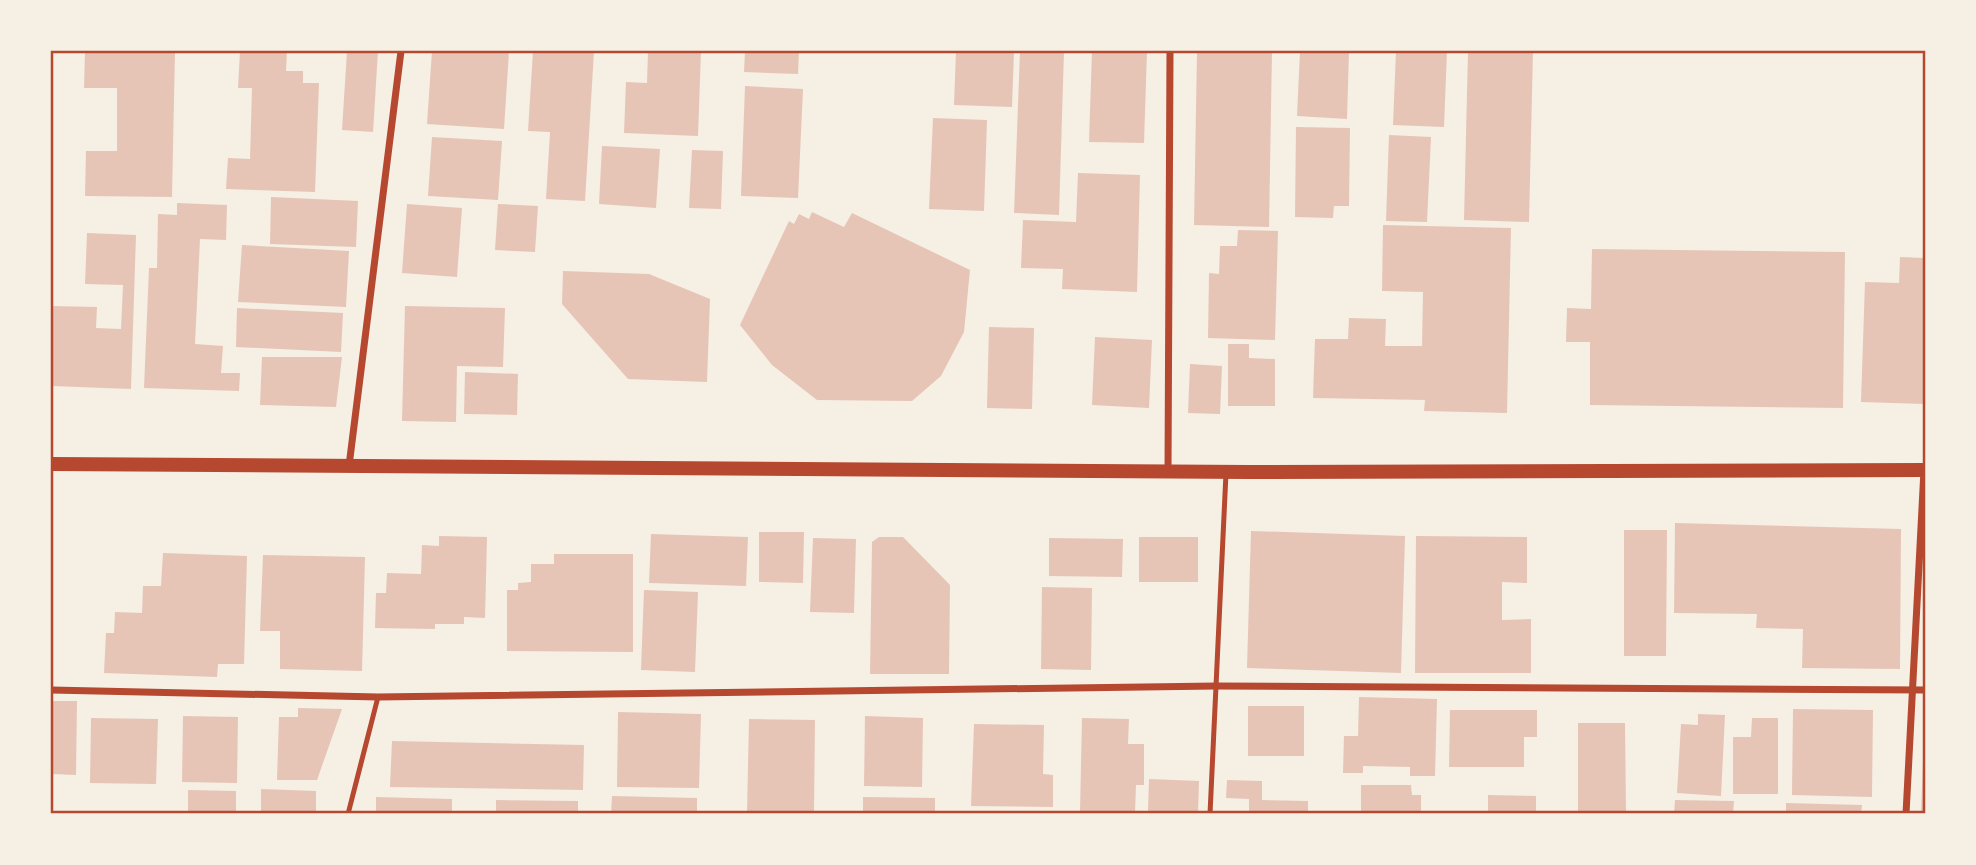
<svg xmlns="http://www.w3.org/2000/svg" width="1976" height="865" viewBox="0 0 1976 865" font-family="'Sofia Sans Condensed',sans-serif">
<rect width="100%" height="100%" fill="#f6efe4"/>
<g fill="#e6c5b7">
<polygon points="85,51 175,51 172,197 85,196 86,151 117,151 117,88 84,88"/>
<polygon points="240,51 287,51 286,71 303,71 303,83 319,83 315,192 226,189 228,158 250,159 252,88 238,88"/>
<polygon points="347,51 378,51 373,132 342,130"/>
<polygon points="432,51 509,51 504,129 427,124"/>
<polygon points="533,51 594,51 585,201 546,199 550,132 528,131"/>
<polygon points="648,51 701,51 698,136 624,133 626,82 647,83"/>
<polygon points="745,51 799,51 798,74 744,72"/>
<polygon points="956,51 1014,51 1012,107 954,105"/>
<polygon points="1020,51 1064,51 1059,215 1014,213"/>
<polygon points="1092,51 1147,51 1144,143 1089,142"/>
<polygon points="1197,51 1272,51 1269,227 1194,225"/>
<polygon points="1300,51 1349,51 1347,119 1297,116"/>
<polygon points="1396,51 1447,51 1444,127 1393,125"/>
<polygon points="1468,51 1533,51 1529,222 1464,220"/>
<polygon points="745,86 803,89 798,198 741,196"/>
<polygon points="933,118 987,120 984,211 929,209"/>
<polygon points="1296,127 1350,128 1349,206 1334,206 1333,218 1295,217"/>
<polygon points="1389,135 1431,137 1427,222 1386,221"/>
<polygon points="432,137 502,141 498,200 428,196"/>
<polygon points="602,146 660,149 656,208 599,204"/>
<polygon points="692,150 723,151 721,209 689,208"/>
<polygon points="1078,173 1140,175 1137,292 1062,289 1063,269 1021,268 1023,220 1076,222"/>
<polygon points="271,197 358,201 356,247 270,244"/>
<polygon points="177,203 227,205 226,240 200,239 195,344 223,346 221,373 240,373 239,391 144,388 149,268 157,268 158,214 177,215"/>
<polygon points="407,204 462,208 457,277 402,273"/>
<polygon points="498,204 538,206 535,252 495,250"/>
<polygon points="812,212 844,227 852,213 970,270 964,332 941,376 912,401 817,400 772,365 740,325 789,221 794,224 799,214 809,219"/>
<polygon points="1383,225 1511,228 1507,413 1424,411 1425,400 1313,398 1315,339 1348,339 1349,318 1386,319 1385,346 1422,346 1423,292 1382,291"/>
<polygon points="1238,230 1278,231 1275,340 1208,338 1209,273 1219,274 1220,246 1237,246"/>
<polygon points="87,233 136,235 131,389 52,386 51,385 51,306 97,307 96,328 121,329 123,285 85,284"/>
<polygon points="242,245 349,251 346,307 238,302"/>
<polygon points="1592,249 1845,252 1843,408 1590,405 1590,342 1566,342 1567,308 1591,309"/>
<polygon points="1900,257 1925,258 1925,404 1861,402 1865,282 1899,283"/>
<polygon points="563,271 649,274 710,299 707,382 628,379 562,304"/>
<polygon points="405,306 505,308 503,367 457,366 456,422 402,421"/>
<polygon points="237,308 343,313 341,352 236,347"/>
<polygon points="989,327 1034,328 1032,409 987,408"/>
<polygon points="1095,337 1152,340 1149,408 1092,405"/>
<polygon points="1228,344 1249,344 1249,358 1275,359 1275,406 1228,406"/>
<polygon points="262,357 342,357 336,407 260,405"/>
<polygon points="1190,364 1222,366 1220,414 1188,413"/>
<polygon points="465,372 518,374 517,415 464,414"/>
<polygon points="1675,523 1901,529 1900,669 1802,668 1803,629 1756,628 1757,614 1674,613"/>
<polygon points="1624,530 1667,530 1666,656 1624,656"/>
<polygon points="1251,531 1405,536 1401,673 1247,668"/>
<polygon points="759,532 804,532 803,583 759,582"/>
<polygon points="651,534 748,537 746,586 649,583"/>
<polygon points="439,536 487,537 485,618 464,617 464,624 435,624 435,629 375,628 376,593 386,593 387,573 421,574 422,545 439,546"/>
<polygon points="1416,536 1527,537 1527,583 1502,582 1502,620 1531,619 1531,673 1415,673"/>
<polygon points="879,537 903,537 950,585 949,674 870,674 872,542"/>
<rect x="1139" y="537" width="59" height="45"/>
<polygon points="813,538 856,539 854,613 810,612"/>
<polygon points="1049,538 1123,539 1122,577 1049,576"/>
<polygon points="163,553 247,556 244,664 218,664 217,677 104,673 106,633 114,633 115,612 142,613 143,586 161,586"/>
<polygon points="554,554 633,554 633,652 507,651 507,590 518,590 518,583 531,582 531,564 554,564"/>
<polygon points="263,555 365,557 362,671 280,669 280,631 260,631"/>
<polygon points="1042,587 1092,588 1091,670 1041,669"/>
<polygon points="644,590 698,592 695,672 641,670"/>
<polygon points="1359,697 1437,699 1435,776 1410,776 1410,767 1363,766 1363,773 1343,773 1344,736 1358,736"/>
<polygon points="51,701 77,701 76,775 51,774"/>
<rect x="1248" y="706" width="56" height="50"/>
<polygon points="298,708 342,709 317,780 277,780 279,717 298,717"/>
<polygon points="1793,709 1873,710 1872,797 1792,795"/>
<polygon points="1450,710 1537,710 1537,737 1524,737 1524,767 1449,767"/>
<polygon points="618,712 701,714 699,788 617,787"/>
<polygon points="1698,714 1725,715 1721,796 1677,793 1681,724 1698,725"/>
<polygon points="183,716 238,717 237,783 182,782"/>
<polygon points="865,716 923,718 922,787 864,786"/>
<polygon points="91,718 158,719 156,784 90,783"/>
<polygon points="1082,718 1129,719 1128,744 1144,744 1144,785 1136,785 1135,813 1080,812"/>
<polygon points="1752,718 1778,718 1778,794 1733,794 1733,737 1751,737"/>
<polygon points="749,719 815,720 814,814 747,814"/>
<polygon points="1578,723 1625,723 1626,813 1578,813"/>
<polygon points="974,724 1044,725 1043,774 1053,775 1053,807 971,806"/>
<polygon points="392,741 584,745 583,790 390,787"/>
<polygon points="1923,762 1925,762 1925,812 1921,812"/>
<polygon points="1149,779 1199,781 1198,813 1148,812"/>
<polygon points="1227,780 1262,781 1262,800 1308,801 1308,814 1249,814 1249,799 1226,798"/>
<polygon points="1361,785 1411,785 1412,795 1421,795 1421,814 1361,814"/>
<polygon points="261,789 316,791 316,814 261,814"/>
<polygon points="188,790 236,791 236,814 188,814"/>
<polygon points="1488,795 1536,796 1536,814 1488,814"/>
<polygon points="612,796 697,798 697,814 611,814"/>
<polygon points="376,797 452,799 452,814 376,814"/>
<polygon points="863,797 935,798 935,814 863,814"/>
<polygon points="496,800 578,801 578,814 496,814"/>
<polygon points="1675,800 1734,801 1733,814 1674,814"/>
<polygon points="1786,803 1862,805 1861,814 1786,814"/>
</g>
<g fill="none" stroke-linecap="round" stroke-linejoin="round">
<g stroke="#b5482f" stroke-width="5">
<polyline points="348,814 378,697"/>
<polyline points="1210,814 1226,473"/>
</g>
<g stroke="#b5482f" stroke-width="7">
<polyline points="349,466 401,51"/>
<polyline points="1168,470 1170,51"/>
<polyline points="51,690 378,697 1216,686 1925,690"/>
<polyline points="1906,814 1924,470"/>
</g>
<polyline stroke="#b5482f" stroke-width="14" points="51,464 1248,472 1925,470"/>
</g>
<rect width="1976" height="865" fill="none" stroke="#f6efe4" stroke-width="105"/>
<rect x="52" y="52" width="1872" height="760" fill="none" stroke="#b5482f" stroke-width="2.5"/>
</svg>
